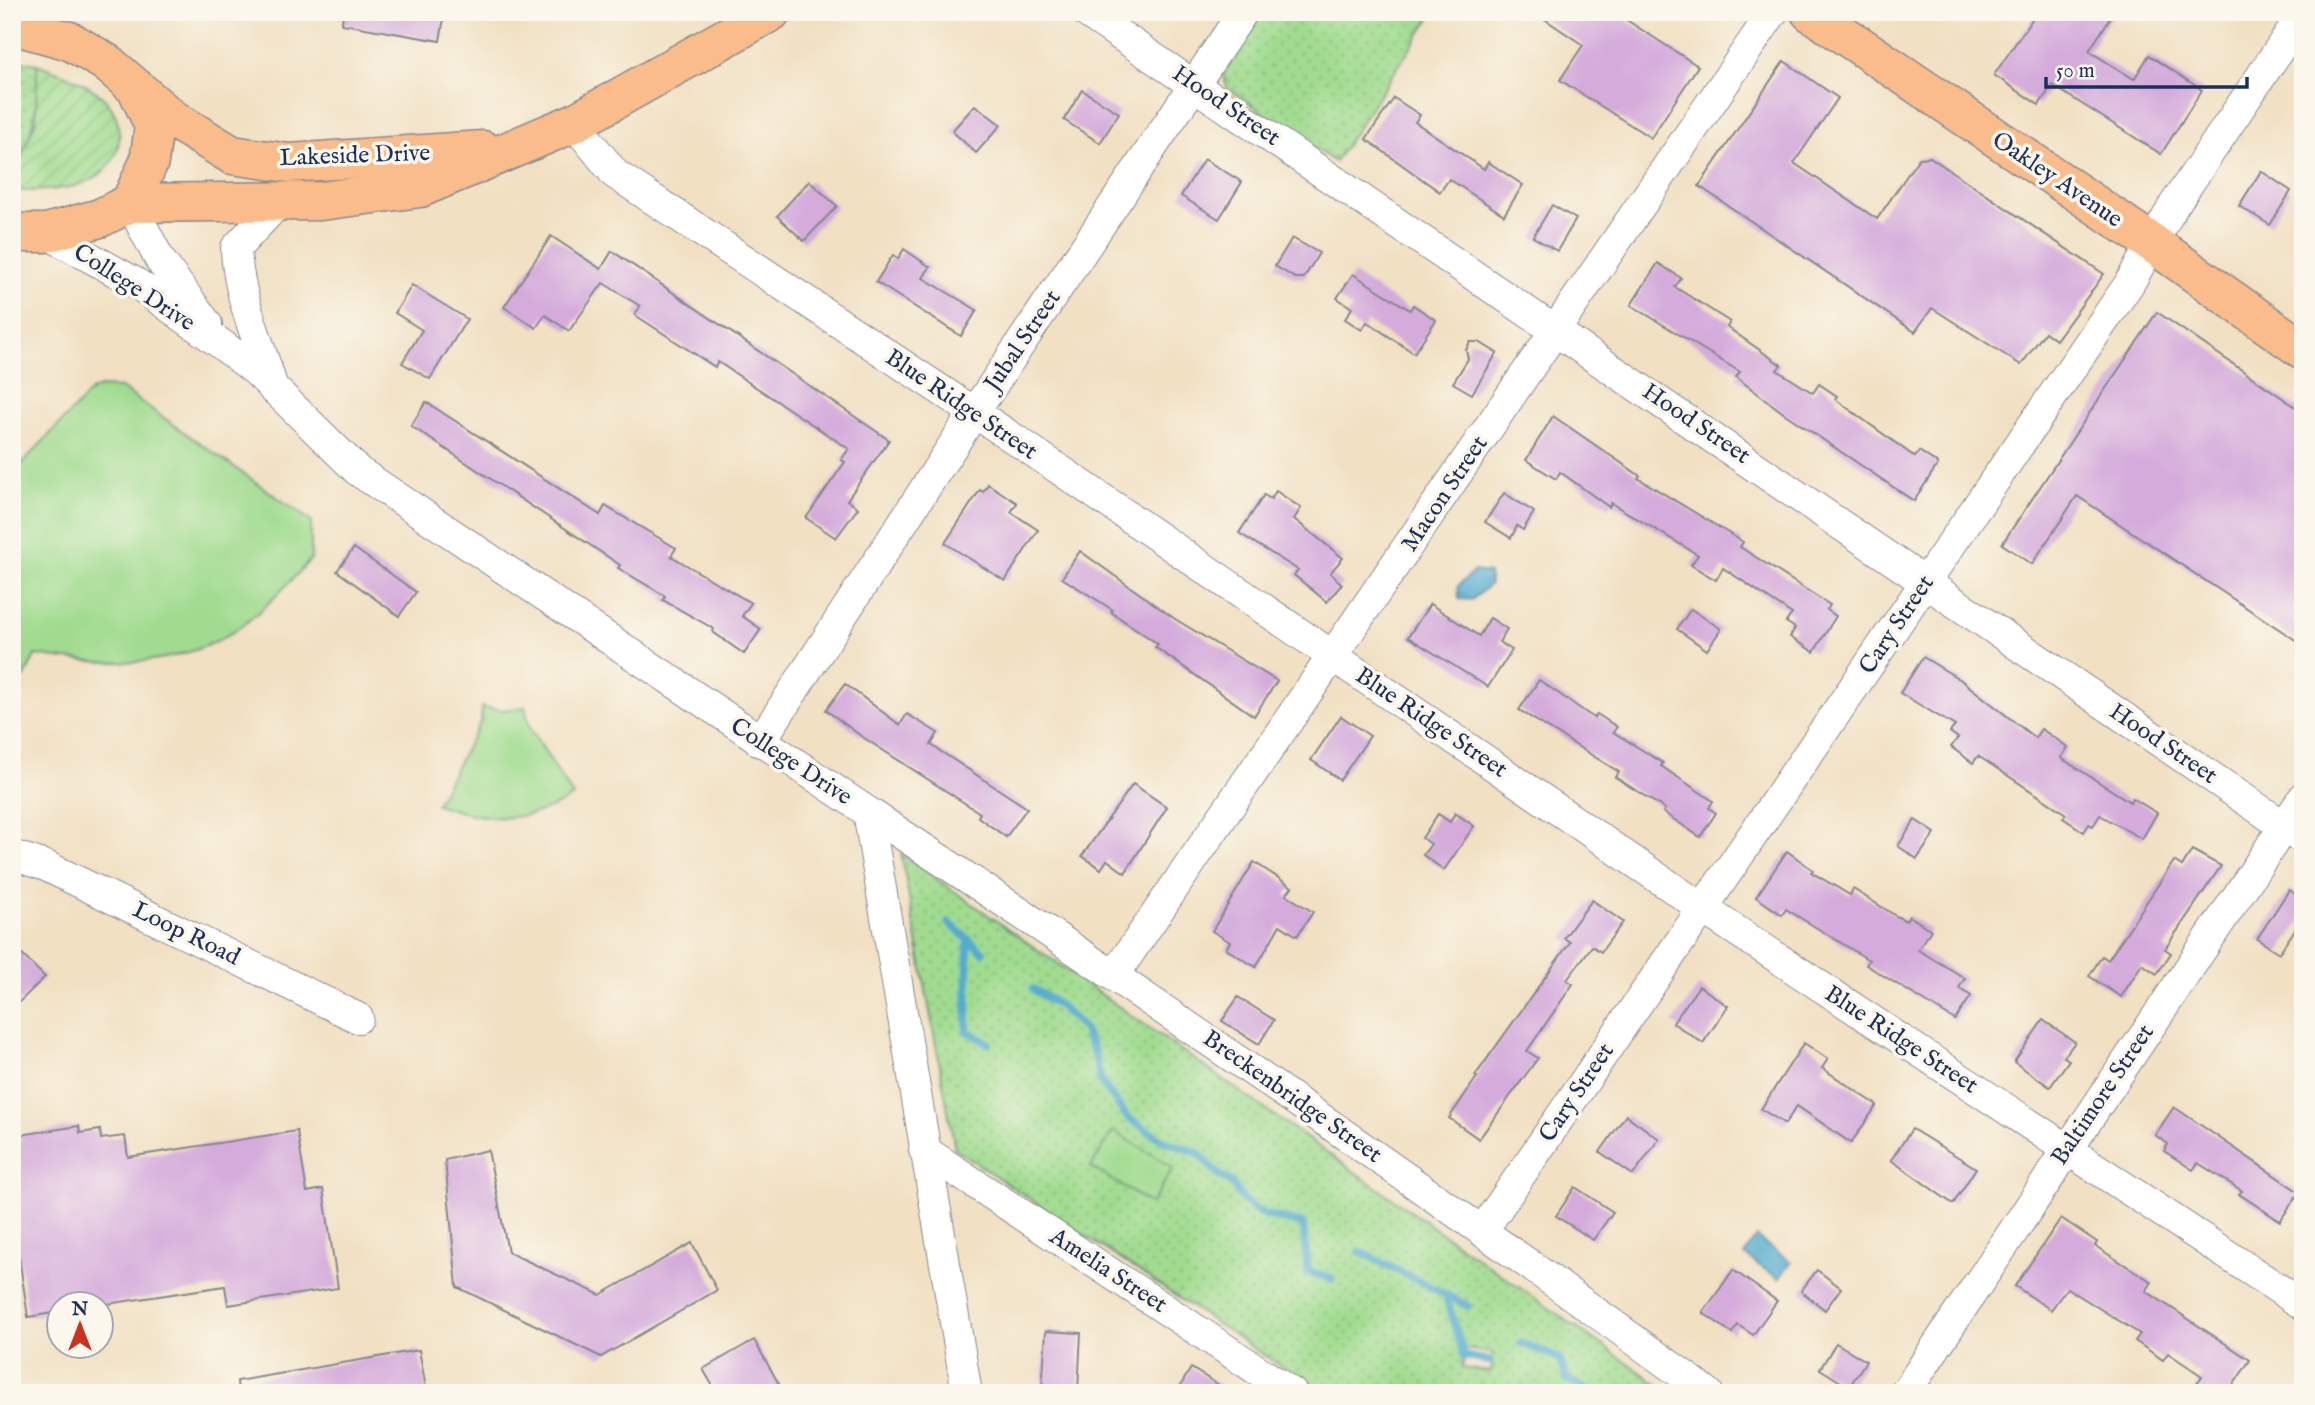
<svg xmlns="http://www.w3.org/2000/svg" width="2315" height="1405" viewBox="0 0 2315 1405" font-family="'IM FELL English',serif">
<defs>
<pattern id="grass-dots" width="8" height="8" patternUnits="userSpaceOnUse" patternTransform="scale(1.75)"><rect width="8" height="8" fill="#a0db8f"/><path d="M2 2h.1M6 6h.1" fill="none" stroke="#89bc7e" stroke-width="1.8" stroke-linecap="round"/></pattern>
<pattern id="garden-furrows" width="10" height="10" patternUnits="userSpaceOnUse" patternTransform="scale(1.75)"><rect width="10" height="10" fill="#a0db8f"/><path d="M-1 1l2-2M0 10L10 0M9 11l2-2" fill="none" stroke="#89bc7e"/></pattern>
<pattern id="water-ripples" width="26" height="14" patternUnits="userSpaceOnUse" patternTransform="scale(1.75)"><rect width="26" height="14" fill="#52acd0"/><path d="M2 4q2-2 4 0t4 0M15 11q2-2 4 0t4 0" fill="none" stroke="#438cac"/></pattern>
</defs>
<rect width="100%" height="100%" fill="#fbf7ec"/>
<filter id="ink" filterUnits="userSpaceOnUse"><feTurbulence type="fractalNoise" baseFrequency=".0143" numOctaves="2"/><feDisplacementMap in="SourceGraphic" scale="14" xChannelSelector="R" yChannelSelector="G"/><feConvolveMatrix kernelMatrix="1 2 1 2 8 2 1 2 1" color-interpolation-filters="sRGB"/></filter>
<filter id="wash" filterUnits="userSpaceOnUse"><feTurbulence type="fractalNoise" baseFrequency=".00686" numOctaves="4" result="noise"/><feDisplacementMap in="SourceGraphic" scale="28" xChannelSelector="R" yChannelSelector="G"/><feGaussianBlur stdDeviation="1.57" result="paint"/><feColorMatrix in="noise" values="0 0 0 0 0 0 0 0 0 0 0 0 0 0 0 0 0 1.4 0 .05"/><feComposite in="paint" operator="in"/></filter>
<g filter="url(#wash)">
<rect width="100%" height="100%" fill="#f1e0c2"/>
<g fill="url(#grass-dots)" stroke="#5e8576" stroke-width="2" fill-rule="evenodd">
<polygon points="1252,12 1434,12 1335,162 1227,88 1222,70"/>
<path d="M12 59 37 64C39 105 33 141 12 177Z"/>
<path d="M901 854 1670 1393H1321L955 1149ZM1466 1349 1493 1353 1491 1372 1462 1368Z"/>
</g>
<path fill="url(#garden-furrows)" stroke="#5e8576" stroke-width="2" d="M37 64C58 72 83 80 100 95 127 118 126 157 96 177 75 191 37 191 12 191V177L36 121Z"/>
<g fill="#a0db8f" stroke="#5e8576" stroke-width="2">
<path d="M100 387 121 388 311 521V559C293 578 275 599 254 616 192 670 112 667 35 655L25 677 12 672V474L92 390Z"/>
<path d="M482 707 503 710 525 707 530 728 573 796C529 825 483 821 436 804L481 721Z"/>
<polygon points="1113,1131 1173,1168 1151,1204 1091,1167"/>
</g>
<g fill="url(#water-ripples)" stroke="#366e97" stroke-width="2">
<polygon points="1474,571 1489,573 1490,584 1472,600 1459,599 1458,586"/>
<polygon points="1756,1237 1791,1262 1779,1279 1744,1255"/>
</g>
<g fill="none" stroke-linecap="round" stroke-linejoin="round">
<g stroke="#52acd0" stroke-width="8">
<polyline points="949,923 983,952"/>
<polyline points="968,939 967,1031 988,1043"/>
<polyline points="1033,989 1060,1006 1082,1027 1094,1051 1101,1081 1127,1117 1164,1141 1197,1152 1219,1175 1231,1182 1244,1201 1262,1214 1303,1224 1308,1272 1332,1279"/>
<polyline points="1359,1251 1468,1306"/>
<polyline points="1445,1294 1464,1356 1490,1361"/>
<polyline points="1521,1343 1559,1358 1567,1379 1592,1393"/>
</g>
</g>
<g id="blocks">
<g fill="#d4abdb">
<polygon points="343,12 445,12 440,41 342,24"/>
<polygon points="1534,12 1614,12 1698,66 1651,138 1560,80 1583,45"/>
<polygon points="2037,12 2114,12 2089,51 2134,79 2149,55 2202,90 2161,154 2052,85 2039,105 1994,75"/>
<polygon points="1784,61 1838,98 1794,163 1877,219 1919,158 1930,157 2104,274 2056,340 2045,332 2021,365 1932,308 1915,332 1699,186"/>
<polygon points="1082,90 1119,113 1100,143 1064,120"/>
<polygon points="1394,98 1420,115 1415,122 1484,169 1488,162 1523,185 1504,215 1449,179 1440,192 1366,139"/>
<polygon points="975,105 1001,125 976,153 952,131"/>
<polygon points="1204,159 1242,182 1219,219 1181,196"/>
<polygon points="2261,171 2291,191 2270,225 2239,206"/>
<polygon points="809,181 837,206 804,241 777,216"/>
<polygon points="1552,205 1576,219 1557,251 1533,237"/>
<polygon points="551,236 601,269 612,251 889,440 847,500 858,508 836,538 806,518 845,462 841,460 849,449 718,362 715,367 635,315 640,306 603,283 569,331 545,315 536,328 504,307"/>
<polygon points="1292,238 1319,253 1304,278 1295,278 1275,266"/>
<polygon points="904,249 930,267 923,278 977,310 961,336 876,282 893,255 898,259"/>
<polygon points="1658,263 1681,278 1675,287 1730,322 1727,327 1781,365 1777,370 1813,393 1819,384 1837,396 1835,399 1915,457 1919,451 1938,464 1914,501 1782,412 1736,377 1740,372 1631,305"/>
<polygon points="1353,274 1410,310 1413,305 1436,320 1414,353 1367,322 1362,330 1345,319 1352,308 1337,298"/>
<polygon points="412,285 467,319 430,379 402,363 422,330 395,313"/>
<polygon points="2157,312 2303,412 2303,645 2077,496 2032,564 2002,544"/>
<polygon points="1470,342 1479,342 1497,353 1472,394 1453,383 1468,359 1466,350"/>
<polygon points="426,402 600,515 605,506 676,548 671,556 751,603 742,616 761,629 744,654 713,632 714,629 663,600 665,596 618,568 620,565 411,426"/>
<polygon points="1553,416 1640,476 1638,478 1743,542 1740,547 1830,605 1827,610 1836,616 1814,652 1790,637 1795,628 1786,622 1792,614 1723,568 1716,580 1691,565 1698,555 1611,503 1609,507 1560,472 1556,479 1526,460"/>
<polygon points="988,484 1017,503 1011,512 1038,530 1005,581 945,543 980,490 983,492"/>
<polygon points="1276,491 1301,508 1294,519 1343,558 1330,573 1342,584 1327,602 1294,575 1298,570 1239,533 1264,495 1271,499"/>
<polygon points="1504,493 1534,512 1523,530 1517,526 1511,538 1485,522"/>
<polygon points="354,548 416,592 399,616 337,571"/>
<polygon points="1080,551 1175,619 1277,681 1254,716 1155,647 1158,644 1111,612 1113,610 1062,578"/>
<polygon points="1430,604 1479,636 1490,618 1507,629 1499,642 1512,650 1488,687 1408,637"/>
<polygon points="1691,609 1721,629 1707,650 1677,629"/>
<polygon points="1923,657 1961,680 2035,738 2041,729 2068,747 2061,758 2130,802 2132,798 2157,813 2142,839 2100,815 2093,826 2089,824 2084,832 2063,818 2066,814 1978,756 1973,763 1951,747 1958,738 1950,732 1955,726 1900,693"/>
<polygon points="1539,680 1594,718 1597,714 1617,727 1613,732 1663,763 1661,766 1713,801 1709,808 1716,813 1700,837 1663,812 1665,809 1615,777 1619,772 1519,710"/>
<polygon points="845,684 900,725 907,714 938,733 931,745 1027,808 1006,837 978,817 980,813 861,736 826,710"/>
<polygon points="1341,716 1370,736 1340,780 1311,760"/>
<polygon points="1133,784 1167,807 1125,873 1107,860 1101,869 1082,856"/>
<polygon points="1455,813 1474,826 1444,870 1423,855 1431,844 1422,838 1438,814 1450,822"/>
<polygon points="1915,820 1935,833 1917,859 1898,846"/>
<polygon points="2192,850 2221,866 2165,949 2171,953 2157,974 2142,964 2121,997 2089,976 2102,956 2108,960 2174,861 2182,866"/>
<polygon points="1787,851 1813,870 1811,872 1850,895 1853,889 1896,916 1906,921 1909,916 1931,930 1918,950 1965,978 1959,988 1971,996 1955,1020 1866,965 1869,960 1786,909 1782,915 1756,897"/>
<polygon points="1254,862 1292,887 1286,895 1313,912 1297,936 1280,925 1256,967 1226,949 1230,942 1212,931"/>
<polygon points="2289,890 2303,899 2303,918 2279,953 2257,939"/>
<polygon points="1592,900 1623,922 1601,952 1592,946 1567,980 1573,984 1527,1051 1538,1058 1479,1139 1449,1118 1477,1077 1475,1076 1570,942 1564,938"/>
<polygon points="12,945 45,977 12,1009"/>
<polygon points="1699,986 1728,1006 1703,1043 1673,1023"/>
<polygon points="1238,997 1274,1020 1259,1044 1222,1021"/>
<polygon points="2043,1020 2075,1042 2064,1057 2069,1060 2050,1087 2014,1062"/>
<polygon points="1804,1043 1828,1059 1822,1068 1877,1105 1851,1143 1797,1106 1785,1124 1761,1109"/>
<polygon points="2174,1107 2299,1192 2280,1221 2239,1194 2242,1191 2198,1163 2193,1170 2164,1151 2168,1144 2155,1135"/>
<polygon points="1626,1115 1659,1139 1633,1175 1600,1152"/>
<polygon points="79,1126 80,1133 100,1130 101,1139 125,1136 128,1157 297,1131 307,1192 323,1189 338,1288 228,1305 225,1286 107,1304 60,1304 60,1312 28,1317 16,1236 12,1238 12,1145 21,1143 20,1135"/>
<polygon points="1912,1129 1976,1168 1953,1204 1891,1160"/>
<polygon points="488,1150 508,1252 600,1295 692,1243 717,1290 601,1357 457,1287 445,1160"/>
<polygon points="1575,1187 1613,1212 1593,1240 1556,1216"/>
<polygon points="2061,1218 2097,1242 2095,1246 2152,1282 2146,1291 2250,1360 2228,1393 2207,1393 2196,1385 2202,1376 2168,1353 2163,1360 2135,1341 2140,1334 2067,1288 2051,1310 2015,1286"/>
<polygon points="1733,1270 1777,1301 1753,1335 1738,1325 1732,1333 1703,1313"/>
<polygon points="1817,1270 1841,1288 1825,1310 1801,1291"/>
<polygon points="1046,1331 1081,1333 1078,1391 1042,1389"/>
<polygon points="754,1340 784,1393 717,1393 703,1369"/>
<polygon points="1836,1343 1866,1361 1849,1387 1820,1369"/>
<polygon points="419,1350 427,1393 238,1393 237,1381"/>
<polygon points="1191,1368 1232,1393 1176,1393"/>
</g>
</g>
</g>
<g filter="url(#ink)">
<use href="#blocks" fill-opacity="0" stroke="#868890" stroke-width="2"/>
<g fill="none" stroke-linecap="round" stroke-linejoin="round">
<defs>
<g id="minor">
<polyline points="1086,12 2303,839"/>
<polyline points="574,123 615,174 1025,446 1702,908 2303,1305"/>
<polyline points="130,203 160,260 207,324"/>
<polyline points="46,233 136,283 221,344 256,371 358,471 868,812 967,1393"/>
<path d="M273 389C260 343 237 295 236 248L279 202"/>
<polyline points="760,742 974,413 1243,12"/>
<path d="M868 812C1153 999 1432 1193 1708 1393"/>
<polyline points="12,855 46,866 358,1018"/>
<polyline points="1115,974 1773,12"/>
<polyline points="924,1150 1292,1393"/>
<polyline points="1483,1230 2129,284 2174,205 2303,14"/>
<polyline points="1905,1393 2303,798"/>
</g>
<g id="primary">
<polyline points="1810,12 2152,243 2303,350"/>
<polyline points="12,25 70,41 107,63 171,118 232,155 289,163 483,150"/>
<polyline points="130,203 321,201 420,188 574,123 771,12"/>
<polyline points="12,233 46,233 100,218 130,203 149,162 154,126 137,89"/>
</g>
</defs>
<use href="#minor" stroke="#868890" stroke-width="32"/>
<use href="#primary" stroke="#868890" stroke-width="41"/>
<use href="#minor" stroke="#fff" stroke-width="30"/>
<use href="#primary" stroke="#f9bc8a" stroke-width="38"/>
</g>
</g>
<g text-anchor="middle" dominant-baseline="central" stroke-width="7" stroke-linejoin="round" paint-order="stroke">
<g font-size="24" fill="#1b2f5e" stroke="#fbf7ec">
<text transform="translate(1226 106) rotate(34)">Hood Street</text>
<text transform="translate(355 156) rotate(-2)">Lakeside Drive</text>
<text transform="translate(2057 180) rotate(34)">Oakley Avenue</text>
<text transform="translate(134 288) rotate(33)">College Drive</text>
<text transform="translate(1023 341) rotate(-56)">Jubal Street</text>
<text transform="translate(961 405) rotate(34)">Blue Ridge Street</text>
<text transform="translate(1696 424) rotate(34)">Hood Street</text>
<text transform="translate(1445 494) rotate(-56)">Macon Street</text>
<text transform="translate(1897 625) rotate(-56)">Cary Street</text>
<text transform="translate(1431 723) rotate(34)">Blue Ridge Street</text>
<text transform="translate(2163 744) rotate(34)">Hood Street</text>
<text transform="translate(791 762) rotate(33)">College Drive</text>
<text transform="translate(186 934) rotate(26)">Loop Road</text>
<text transform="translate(1901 1040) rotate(33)">Blue Ridge Street</text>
<text transform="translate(1577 1093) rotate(-56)">Cary Street</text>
<text transform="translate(2103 1095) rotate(-56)">Baltimore Street</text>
<text transform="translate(1292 1097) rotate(35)">Breckenbridge Street</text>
<text transform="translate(1108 1271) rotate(33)">Amelia Street</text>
</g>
</g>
<rect width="2315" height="1405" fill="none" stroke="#fbf7ec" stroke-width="42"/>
<g transform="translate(80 1325)"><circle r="33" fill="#fbf7ec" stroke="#a1a7b3" stroke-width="2"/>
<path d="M0-5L12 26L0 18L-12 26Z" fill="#c8321e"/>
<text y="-10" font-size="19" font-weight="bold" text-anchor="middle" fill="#1b2f5e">N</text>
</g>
<path d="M2046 77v10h201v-10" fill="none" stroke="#1b2f5e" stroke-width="3.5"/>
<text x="2056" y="77" font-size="21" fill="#1b2f5e" stroke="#fbf7ec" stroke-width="5" paint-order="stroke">50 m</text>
</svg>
